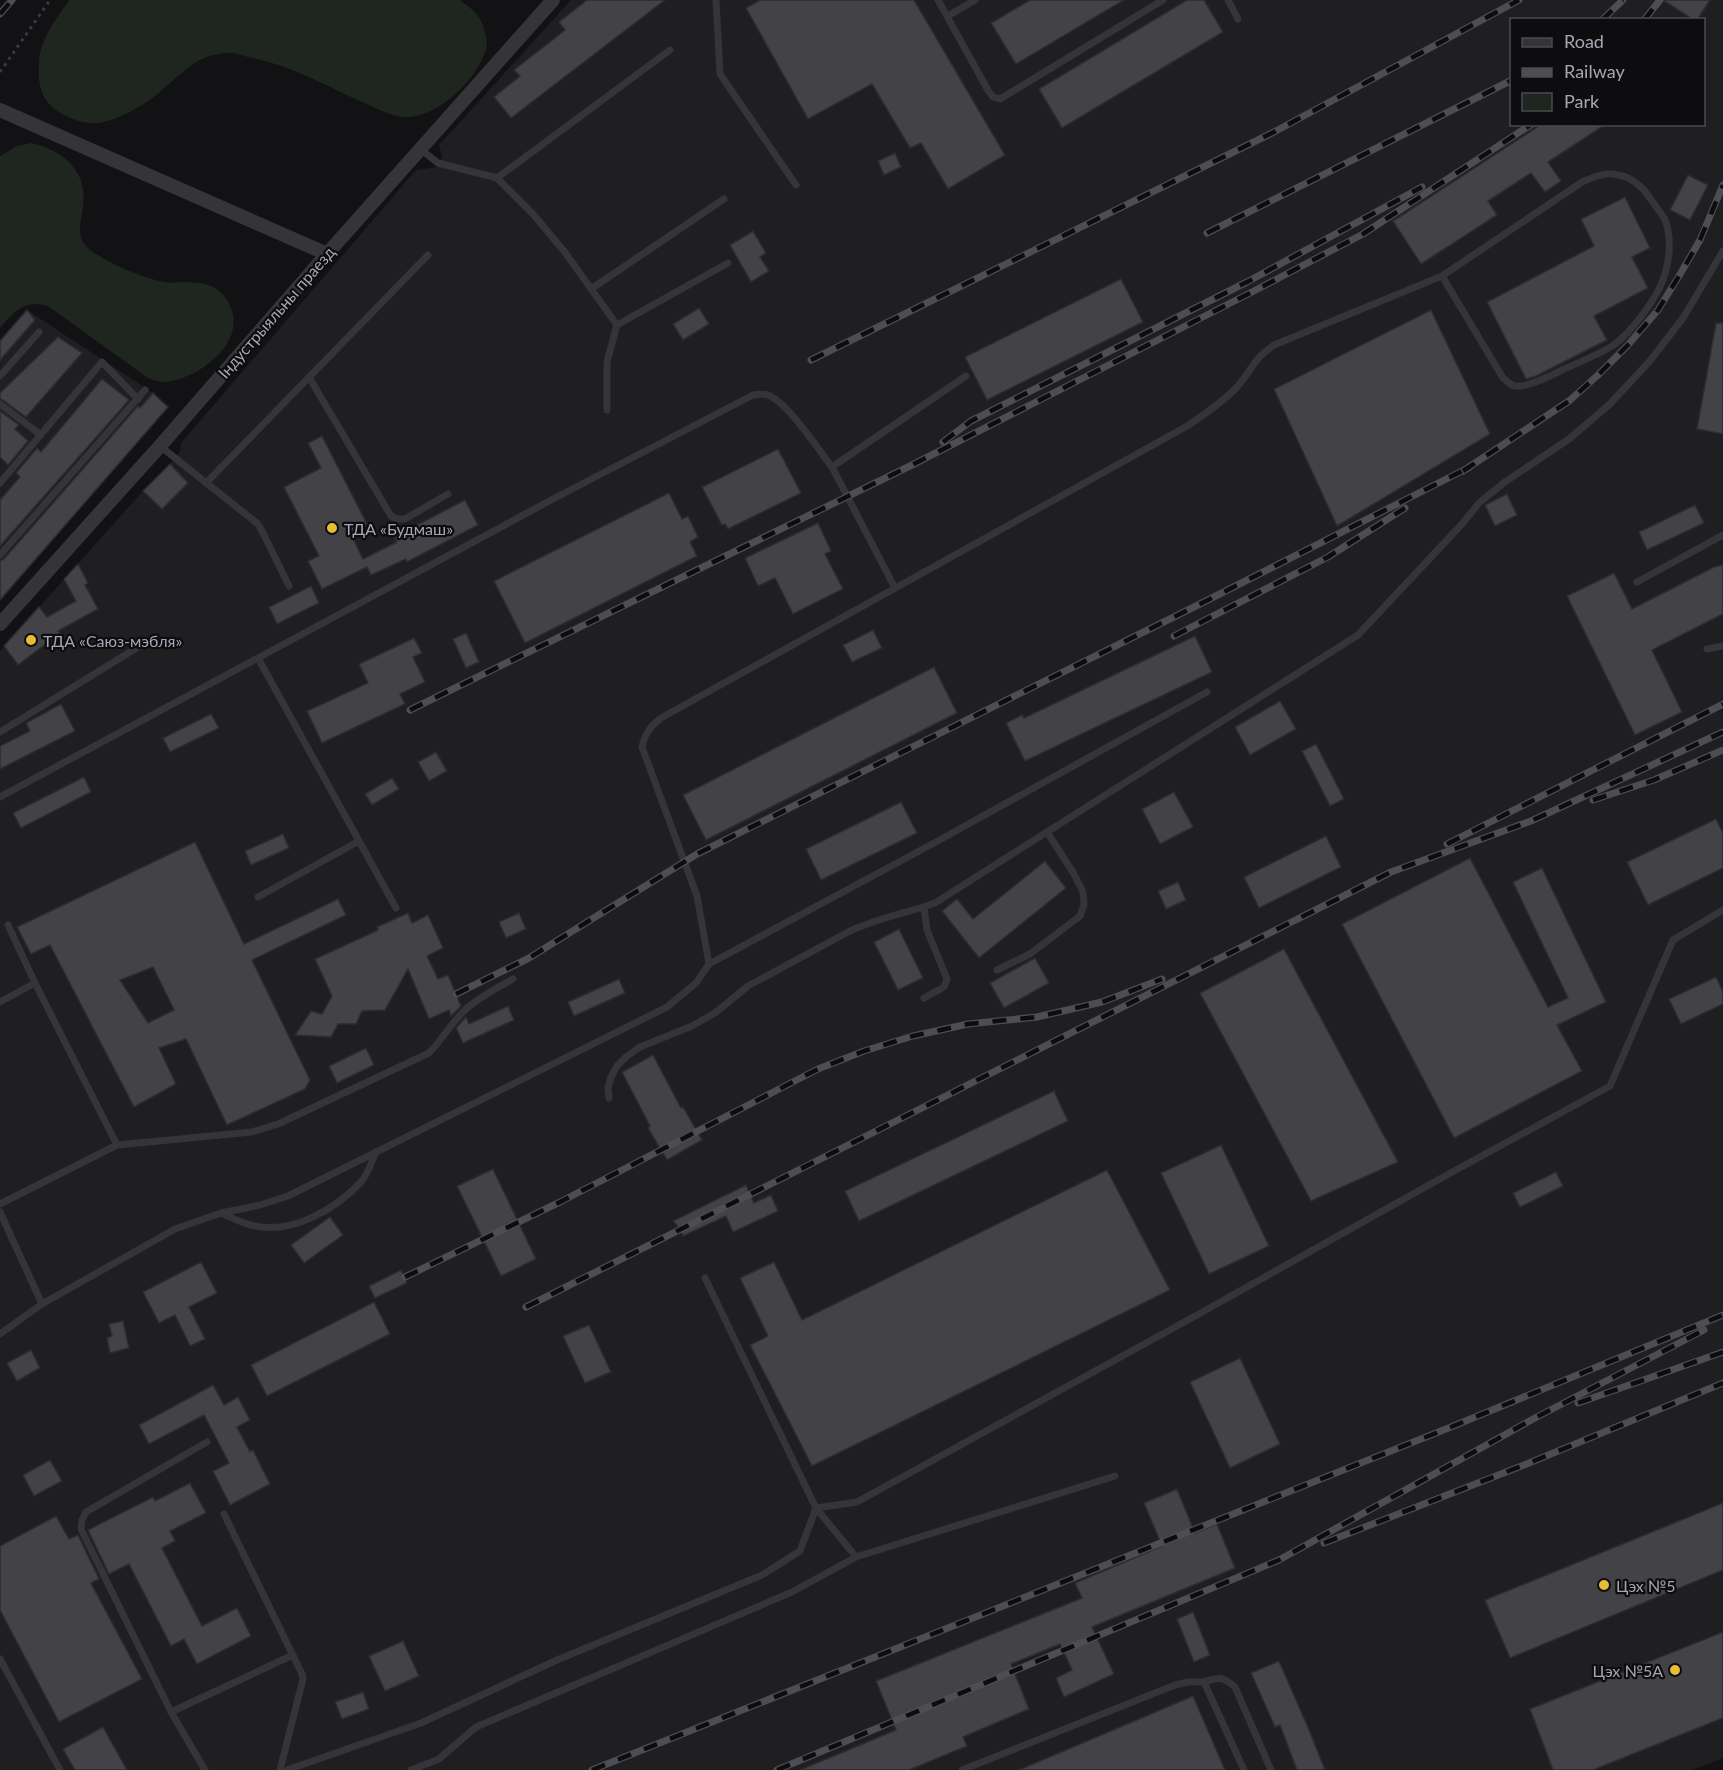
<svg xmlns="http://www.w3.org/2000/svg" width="1723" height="1770" viewBox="0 0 1723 1770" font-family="Lato,sans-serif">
<rect width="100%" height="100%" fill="#121214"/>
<g fill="#1f1e21" fill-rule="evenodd">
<path d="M571 0H1723V1758L1692 1770H0V651L143 491 170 464 180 452 181 443 416 170 437 167 442 156 439 145ZM1512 20H1704V124H1512Z"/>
<polygon points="27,310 153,393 168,407 0,600 0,341"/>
</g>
<g fill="#1f2620">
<path d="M70 0H460C465 4 473 9 477 15 483 22 489 40 486 49 480 68 468 83 453 96 442 106 424 116 409 117 393 118 376 108 362 102 325 85 288 64 248 57 242 55 236 53 230 53 196 52 178 78 154 97 140 107 114 122 97 123 84 124 72 119 62 114 41 101 38 87 39 64 39 41 56 18 70 0Z"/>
<path d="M31 143C62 150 88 170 83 206 81 221 75 236 88 248 101 260 141 277 159 281 180 286 202 276 220 292 226 297 229 303 232 311 243 346 196 380 165 382 159 382 153 380 148 378L48 306C24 300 15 311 0 328V156L17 146Z"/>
</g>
<g fill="#424247" stroke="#2d2c30" stroke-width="1.5" fill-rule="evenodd">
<polygon points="587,0 665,0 511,118 494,97 520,76 514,70 565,30 559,22"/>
<polygon points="760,0 914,0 1005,155 948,189 921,143 910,148 872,84 808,119 746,8"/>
<polygon points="1030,0 1124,0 1016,64 991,23"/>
<polygon points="1187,0 1204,0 1223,32 1062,128 1039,89"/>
<polygon points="1663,0 1710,0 1697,20 1694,20"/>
<polygon points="1542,124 1606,124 1548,162 1561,181 1545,192 1531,173 1488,201 1497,215 1421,264 1393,221"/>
<polygon points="895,153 901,167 884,175 878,161"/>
<polygon points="1688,175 1708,185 1690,220 1670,210"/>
<polygon points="1625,197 1650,248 1632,257 1648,288 1594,316 1607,340 1536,376 1526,379 1487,302 1594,246 1581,219"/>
<polygon points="753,231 766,253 760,257 769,271 751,282 730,245"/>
<polygon points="1121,279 1143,322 987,400 965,357"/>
<polygon points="699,308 709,324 683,340 673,324"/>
<polygon points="27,310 35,320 0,360 0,341"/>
<polygon points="1431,310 1490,434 1337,526 1274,389"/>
<polygon points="1716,323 1723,323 1723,434 1697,429"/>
<polygon points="58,337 82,353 26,417 0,398 0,393"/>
<polygon points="102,379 129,400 0,546 0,500 20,477 16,473 37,448 41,452"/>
<polygon points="153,393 168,407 0,600 0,561 4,559 138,406 140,408"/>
<polygon points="0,411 19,425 15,429 28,441 8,465 0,457"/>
<polygon points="322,436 367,524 350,532 363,559 397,542 394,537 465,500 478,525 407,562 406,559 371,575 367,567 322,589 308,561 319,556 284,487 321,468 308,443"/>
<polygon points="778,449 801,493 728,529 725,524 722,525 702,487"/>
<polygon points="170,464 188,483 162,509 143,491"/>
<polygon points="669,493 682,519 688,516 698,537 690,542 697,556 525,643 494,581"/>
<polygon points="1507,494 1517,515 1495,526 1485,505"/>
<polygon points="1695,505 1704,523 1647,550 1639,532"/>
<polygon points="818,523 831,551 825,554 843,589 793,614 775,578 758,586 745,558"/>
<polygon points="78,564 88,583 85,585 98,609 58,631 60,633 18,665 4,646 39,607 47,617 76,601 64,579"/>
<polygon points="1723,565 1723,614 1652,650 1682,712 1635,735 1567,596 1614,573 1632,609 1714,567"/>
<polygon points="311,586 319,603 277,624 269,607"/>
<polygon points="873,630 882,648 852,662 843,645"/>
<polygon points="466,633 479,662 466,668 453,639"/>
<polygon points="1195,636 1212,672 1025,761 1006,723 1022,715 1024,718"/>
<polygon points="414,638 422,653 413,657 425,682 400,694 405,704 322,743 307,711 368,683 359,664"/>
<polygon points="934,667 957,713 706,840 683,795"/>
<polygon points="1280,701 1296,729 1250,755 1235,727"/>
<polygon points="61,704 75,731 0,769 0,746 30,731 26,723"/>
<polygon points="211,714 219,728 170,752 163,738"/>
<polygon points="1316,744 1344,799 1330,806 1302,751"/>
<polygon points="436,752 447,771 429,781 418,762"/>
<polygon points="84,777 91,792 21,828 13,813"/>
<polygon points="392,778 399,789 372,805 365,794"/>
<polygon points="1174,792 1193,827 1160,844 1142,809"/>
<polygon points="901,802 917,833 821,880 806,849"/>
<polygon points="1716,819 1723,833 1723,868 1648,905 1627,862"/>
<polygon points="283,834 289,848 251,865 245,851"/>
<polygon points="1326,836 1341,867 1259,908 1244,877"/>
<path d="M195 842 244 944 338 899 346 915 252 960 310 1080 305 1089 227 1125 186 1039 159 1048 176 1084 134 1107 50 945 31 954 17 927ZM153 967 174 1010 148 1023 120 980Z"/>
<polygon points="1470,858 1548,1007 1568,998 1513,882 1542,868 1606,1002 1557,1025 1582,1071 1454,1138 1342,924"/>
<polygon points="1045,861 1066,888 979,958 942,911 957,899 973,919"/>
<polygon points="1178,882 1186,900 1166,909 1158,891"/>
<polygon points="408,913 412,923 428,915 443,948 427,956 438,979 448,975 461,1006 451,1016 449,1010 429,1019 408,969 385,1010 362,1011 356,1024 338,1024 331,1037 295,1035 311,1011 322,1014 332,996 315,959 378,930 377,927"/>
<polygon points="519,913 526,929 506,938 499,922"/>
<polygon points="899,929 923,978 898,990 874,942"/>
<polygon points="1284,949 1398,1162 1311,1201 1200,993"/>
<polygon points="1035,958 1049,983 1004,1008 990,983"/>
<polygon points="1716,977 1723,992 1723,1004 1681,1024 1669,999"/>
<polygon points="619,979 625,993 574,1016 568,1002"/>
<polygon points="508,1006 514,1020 463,1043 456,1028 466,1017 469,1024"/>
<polygon points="366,1048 374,1065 337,1083 329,1066"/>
<polygon points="653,1055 681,1108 683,1107 702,1140 667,1160 648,1128 650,1126 622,1072"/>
<polygon points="1054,1091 1068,1121 859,1221 845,1191"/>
<polygon points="1221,1145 1269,1246 1209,1274 1161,1173"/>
<polygon points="493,1169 536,1259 501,1276 457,1186"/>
<polygon points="1107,1170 1170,1290 812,1466 750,1345 768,1336 740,1278 774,1262 802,1320"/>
<polygon points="1556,1172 1563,1186 1520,1207 1513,1193"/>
<polygon points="746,1185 754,1203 771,1195 778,1211 733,1232 726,1216 683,1236 680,1229 673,1221"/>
<polygon points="330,1217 343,1235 304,1263 291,1245"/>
<polygon points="201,1262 217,1293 189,1307 205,1339 190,1346 175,1315 159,1323 143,1292"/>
<polygon points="401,1270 407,1283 375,1298 369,1286"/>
<polygon points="374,1302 390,1334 267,1396 251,1365"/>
<polygon points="123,1321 129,1348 110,1353 107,1338 112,1336 109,1324"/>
<polygon points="589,1325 611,1372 585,1383 563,1336"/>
<polygon points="31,1350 40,1368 17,1381 7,1363"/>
<polygon points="1240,1358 1280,1444 1230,1468 1190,1382"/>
<polygon points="213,1385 224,1405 238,1397 250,1420 237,1427 250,1452 253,1450 270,1484 230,1505 213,1471 229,1463 204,1415 149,1444 139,1425"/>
<polygon points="50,1460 62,1481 34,1496 23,1475"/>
<polygon points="190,1483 206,1513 170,1531 175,1541 162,1548 202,1626 237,1608 251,1636 197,1664 184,1639 171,1646 129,1564 109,1574 88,1530 153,1497 155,1501"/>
<polygon points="1177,1489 1195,1533 1217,1524 1235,1568 1092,1627 1114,1674 1064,1697 1056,1678 1072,1670 1060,1644 1011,1664 1029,1709 963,1737 967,1746 909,1770 800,1770 896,1730 876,1681 1082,1598 1075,1583 1162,1546 1144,1503"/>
<polygon points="1723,1503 1723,1570 1510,1658 1485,1600"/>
<polygon points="56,1516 69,1539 78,1535 99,1579 91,1583 142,1679 59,1722 0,1610 0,1546"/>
<polygon points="1193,1612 1210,1655 1194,1662 1177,1619"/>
<polygon points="1723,1632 1723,1718 1593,1770 1553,1770 1530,1709"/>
<polygon points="403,1641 419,1676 385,1691 369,1656"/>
<polygon points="1279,1661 1310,1732 1325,1770 1297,1770 1280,1725 1275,1727 1251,1673"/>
<polygon points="363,1692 369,1709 342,1719 335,1702"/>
<polygon points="1193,1696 1225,1770 1019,1770"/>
<polygon points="103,1727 127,1770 75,1770 63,1749"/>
</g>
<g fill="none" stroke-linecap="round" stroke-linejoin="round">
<polyline stroke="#3a3b3f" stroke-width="3" stroke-dasharray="3 4.5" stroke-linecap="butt" points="0,72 50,0"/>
<g stroke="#343439" stroke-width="7">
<polyline points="716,0 720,74 796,185"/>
<polyline points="938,0 989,92 993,97 1000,99 1163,0"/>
<polyline points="1228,0 1238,19"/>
<polyline points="948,16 975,0"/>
<polyline points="420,149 438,163 497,178 670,50"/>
<polyline points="497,178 532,213 564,251 617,325 607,362 607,410"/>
<polyline points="591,289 724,199"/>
<polyline points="617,325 728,263"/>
<polyline points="0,376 39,332"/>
<polyline points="309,377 391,516 397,519 405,519 448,494"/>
<polyline points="0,404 41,435"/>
<polyline points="160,446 258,524 263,533 289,586"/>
<polyline points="832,467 895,588"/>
<polyline points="0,483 102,362 138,399"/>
<polyline points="206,483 428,255"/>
<polyline points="0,555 145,390"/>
<polyline points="1637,582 1723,535"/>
<polyline points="1707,649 1723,646"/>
<polyline points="258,658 396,908"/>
<polyline points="0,732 143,644"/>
<path d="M0 797 553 499 753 395C758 395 763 393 768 395 787 402 818 449 832 467L966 376"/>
<polyline points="258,897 359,841"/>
<polyline points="709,964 936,842 1207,692"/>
<polyline points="997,970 1030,954 1080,916 1084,905 1083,892 1074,874 1047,832"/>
<polyline points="924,998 944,987 947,979 927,930 924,907"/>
<polyline points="0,1002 35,983 8,925"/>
<path d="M609 1098 608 1088 611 1077 617 1066 626 1057 640 1047 692 1026 715 1013 748 986 850 931C878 918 907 913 935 903L1358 635 1462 524 1480 502 1505 482 1569 439 1610 404 1649 362 1683 318 1723 251"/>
<path d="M117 1145 252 1132 278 1124 429 1053C442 1040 451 1023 465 1010 479 997 497 988 513 979"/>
<polyline points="0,1204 117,1145 35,983"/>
<polyline points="0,1212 42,1304"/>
<path d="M221 1213C231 1217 241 1223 251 1225 291 1236 336 1209 362 1181 368 1173 372 1161 376 1152"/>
<polyline points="705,1278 816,1508 856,1557"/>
<path d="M0 1334 42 1304 175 1229 221 1213 260 1205 288 1196 667 1007 696 983 709 964 697 896 642 747C645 733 650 727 661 718L1189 425C1206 413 1223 402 1237 387 1252 370 1253 359 1274 345L1442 276 1582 182C1592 178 1602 173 1613 174 1632 176 1642 186 1652 201 1656 207 1662 214 1665 220 1673 241 1669 267 1660 287 1651 305 1631 332 1615 344 1601 354 1577 363 1562 370 1550 376 1527 388 1515 386 1510 385 1507 381 1503 378L1442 276"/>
<polyline points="207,1442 86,1512 82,1520 81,1529 171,1712 293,1655"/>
<polyline points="224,1514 302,1674 303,1679 280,1770"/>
<polyline points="0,1659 60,1770"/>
<path d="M1204 1682C1220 1677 1222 1676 1235 1687L1271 1770"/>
<polyline points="171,1712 205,1770"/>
<polyline points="287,1770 421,1723 557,1660 762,1575 800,1551 816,1508 857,1502 1197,1315 1445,1176 1610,1086 1673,940 1723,910"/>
<polyline points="411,1770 439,1759 476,1727 792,1592 856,1557 1115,1476"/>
<polyline points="962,1770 1175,1685 1188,1682 1204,1682 1244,1770"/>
</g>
<g stroke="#343439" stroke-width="14">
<polyline points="0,110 327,254"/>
<polyline points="0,624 160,446 327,254 553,0"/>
</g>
<defs>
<g id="rail">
<polyline points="0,14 12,0"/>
<polyline points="1602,20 1623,0"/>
<polyline points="1644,20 1660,0"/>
<polyline points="1207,233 1512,80"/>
<polyline points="811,360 1274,132 1519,0"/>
<polyline points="943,442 971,421 1247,282 1422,187"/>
<polyline points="1463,471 1569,401 1597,376 1627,346 1658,310 1679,276 1700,240 1723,185"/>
<polyline points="1174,636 1328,557 1405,508"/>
<polyline points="410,710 912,465 1252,292 1363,234 1532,124"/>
<polyline points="1593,800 1654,780 1723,750"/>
<polyline points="1447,844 1723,704"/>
<polyline points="456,994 529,958 697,854 1200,604 1470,467"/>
<polyline points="405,1277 560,1202 818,1069 864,1051 913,1036 968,1024 1037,1017 1102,1002 1162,979"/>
<polyline points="526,1307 1391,872 1531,821 1723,732"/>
<polyline points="1578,1403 1723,1352"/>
<polyline points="1324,1543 1529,1463 1723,1383"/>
<polyline points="592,1770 1451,1427 1723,1315"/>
<polyline points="777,1770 1279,1560 1535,1418 1704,1330"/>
</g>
</defs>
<use href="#rail" stroke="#4d4e53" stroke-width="7"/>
<use href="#rail" stroke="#0d0d0f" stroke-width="4.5" stroke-dasharray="14" stroke-linecap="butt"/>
</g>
<g fill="#e7bc37" stroke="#0d0d0f" stroke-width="2">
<circle cx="332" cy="528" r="6"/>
<circle cx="31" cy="640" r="6"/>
<circle cx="1604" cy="1585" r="6"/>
<circle cx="1675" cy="1670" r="6"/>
</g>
<g text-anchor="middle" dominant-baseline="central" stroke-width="4.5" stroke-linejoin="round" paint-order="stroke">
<g font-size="16" fill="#a5a8b4" stroke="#0d0d0f">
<text transform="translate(276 312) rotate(-49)">Індустрыяльны праезд</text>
</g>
<g font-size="16" fill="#a5a8b4" stroke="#0d0d0f" text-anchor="start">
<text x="344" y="528">ТДА «Будмаш»</text>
<text x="43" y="640">ТДА «Саюз-мэбля»</text>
<text x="1616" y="1585">Цэх №5</text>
<text x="1663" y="1670" text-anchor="end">Цэх №5А</text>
</g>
</g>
<rect x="1510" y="18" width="195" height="108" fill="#0d0d0f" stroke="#4a4b51" stroke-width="1.5"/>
<rect x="1522" y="38" width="30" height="9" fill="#343439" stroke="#4a4b51" stroke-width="1.5"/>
<text x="1564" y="48" font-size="18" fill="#a5a8b4">Road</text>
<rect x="1522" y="68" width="30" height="9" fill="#4d4e53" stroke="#4a4b51" stroke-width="1.5"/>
<text x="1564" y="78" font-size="18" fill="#a5a8b4">Railway</text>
<rect x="1522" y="93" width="30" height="18" fill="#1f2620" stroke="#4a4b51" stroke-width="1.5"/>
<text x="1564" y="108" font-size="18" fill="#a5a8b4">Park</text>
</svg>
